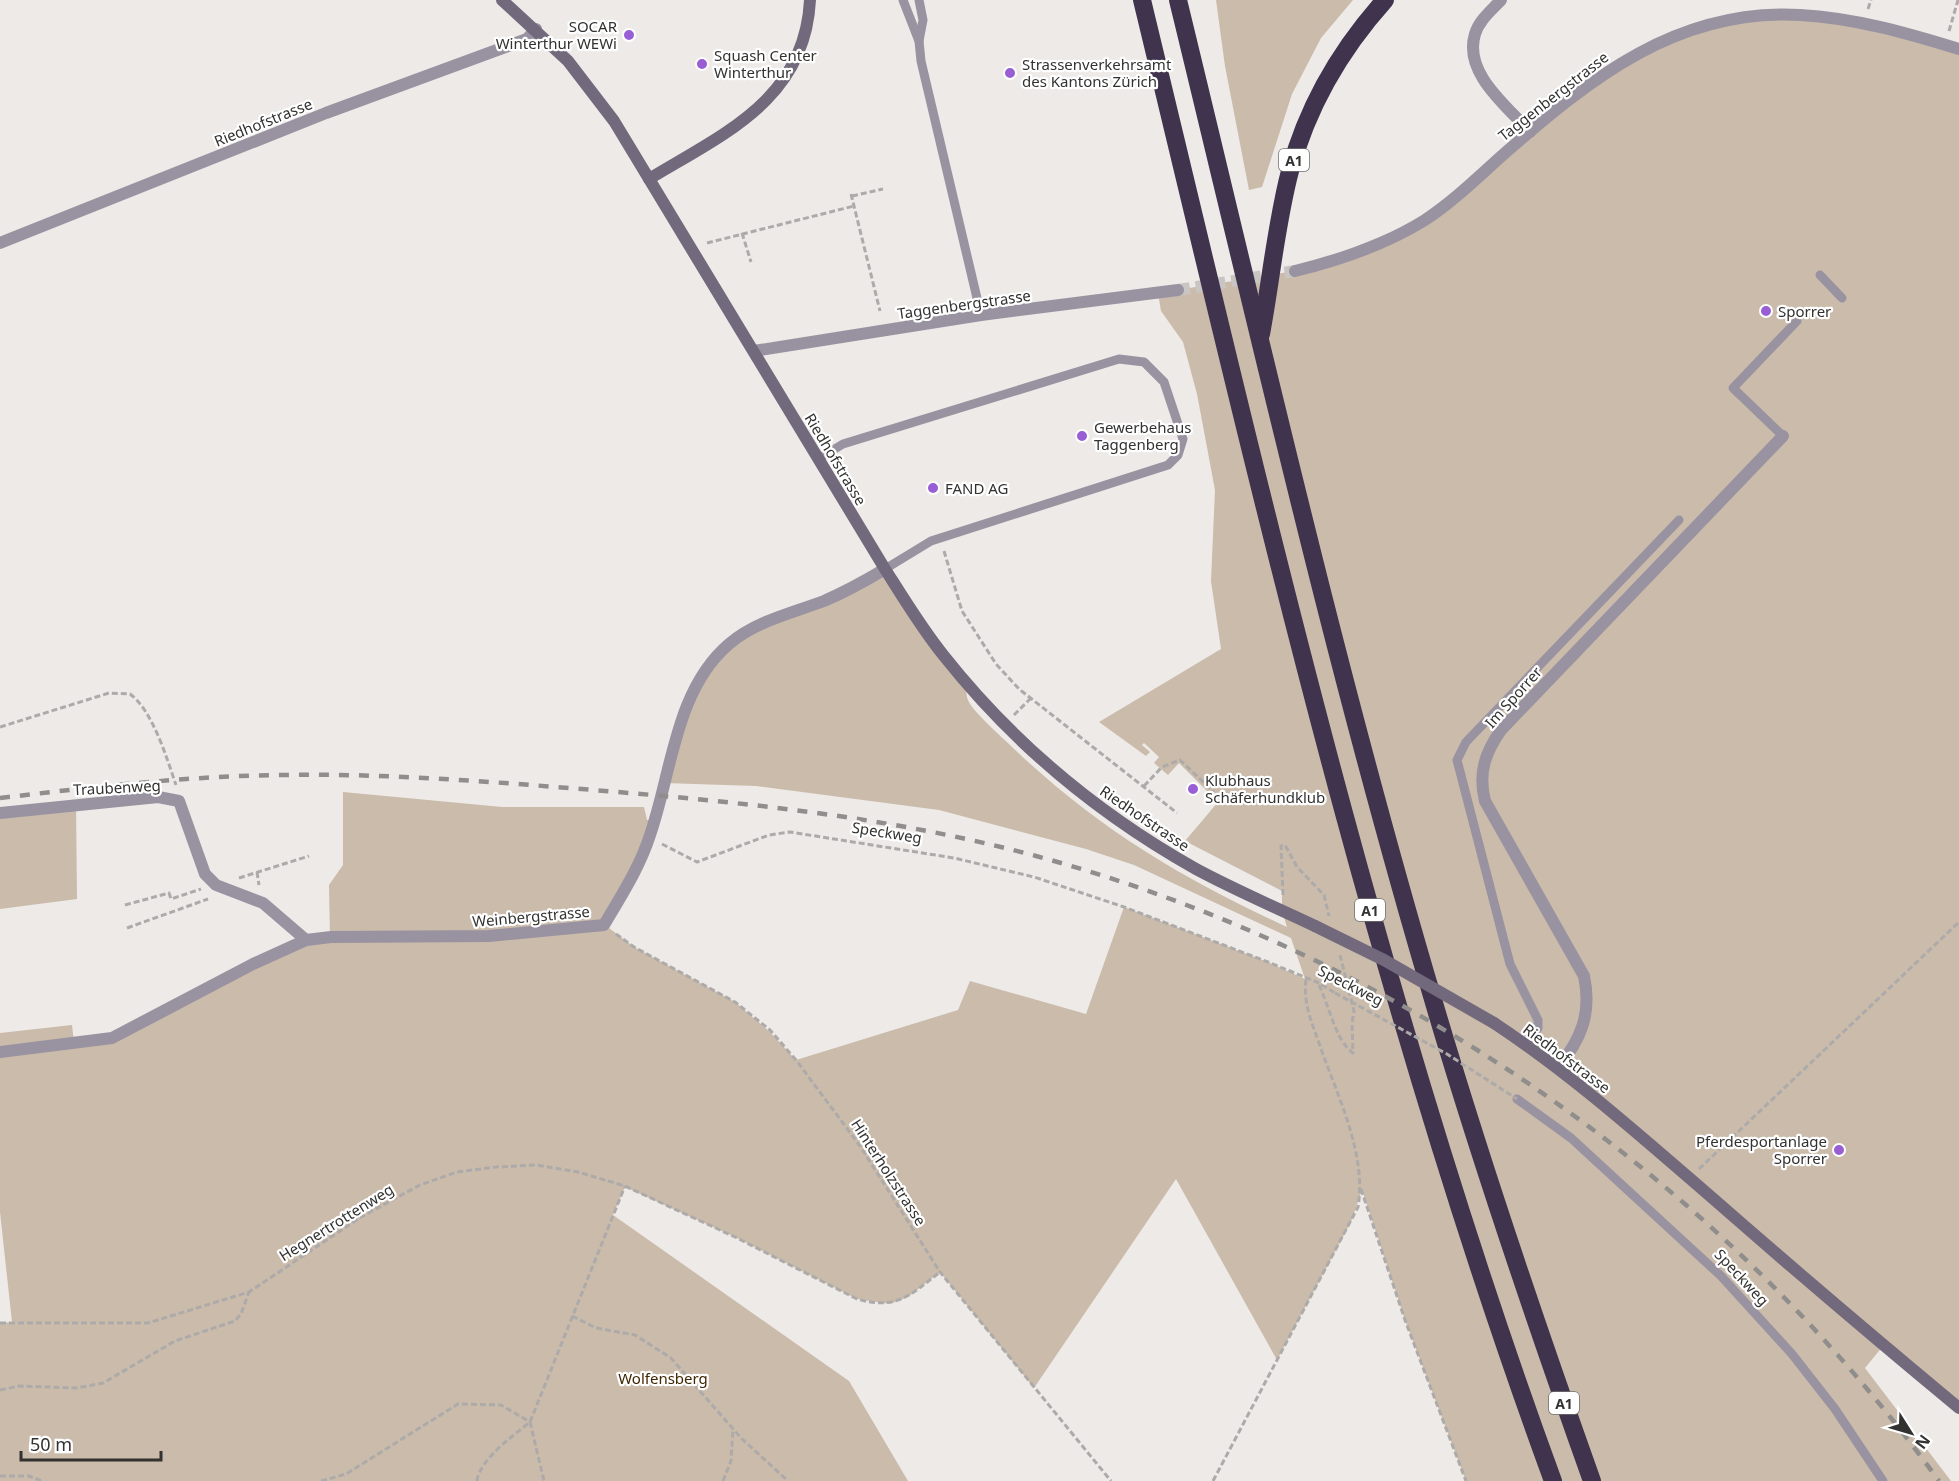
<svg xmlns="http://www.w3.org/2000/svg" width="1959" height="1481" viewBox="0 0 1959 1481" font-family="'Noto Sans',sans-serif">
<rect width="100%" height="100%" fill="#edeae8"/>
<g fill="#cbbbaa">
<polygon points="1216,0 1353,0 1321,38 1292,94 1262,187 1249,190 1225,66"/>
<path d="M1799 14 1959 49V1407L1883 1346 1865 1368 1951 1481H1466L1405 1320 1362 1190 1351 1222 1277 1360 1176 1179 1034 1388 940 1272 908 1297 890 1304 857 1299 735 1237 625 1187 613 1215 849 1381 908 1481H0V1323L12 1322 0 1212V1033L72 1025 74 1042 128 1030 253 964 330 937 329 885 343 865V792L502 807H644L647 820H655L605 925 634 947 735 1002 770 1032 796 1060 958 1010 970 981 1086 1014 1124 907 1268 962 1305 979 1291 938 1134 865 1086 849 939 810 756 786 664 783 692 693 730 643 885 569 966 682C966 687 966 696 968 700 972 711 1003 738 1012 747 1097 828 1181 878 1287 927L1282 911V891L1185 841 1218 802 1179 763 1168 775 1154 763 1159 757 1144 743 1142 745 1150 752 1146 756 1099 722 1221 649 1211 581 1215 490 1197 394 1183 342 1161 311 1158 293 1295 271 1425 219 1600 74 1701 28Z"/>
<polygon points="76,804 77,899 0,909 0,813"/>
</g>
<g fill="none" stroke-linecap="round" stroke-linejoin="round">
<polyline stroke="#c8c5c3" stroke-width="12" stroke-dasharray="12 6" stroke-linecap="butt" points="1178,290 1295,271"/>
<g stroke="#adabaa" stroke-width="3" stroke-dasharray="6 3" stroke-linecap="butt">
<polyline points="1868,9 1871,0"/>
<polyline points="1949,31 1958,0"/>
<polyline points="851,194 880,311"/>
<polyline points="852,196 883,189"/>
<polyline points="742,233 751,262"/>
<polyline points="707,243 854,206"/>
<polyline points="944,551 962,611 996,664 1019,689 1177,813"/>
<polyline points="1014,715 1031,698"/>
<path d="M0 727 109 693 130 694C153 711 167 759 176 785"/>
<polyline points="1144,786 1162,767 1180,760 1214,792"/>
<polyline points="662,844 697,862 769,835 790,832 954,858 1034,877 1124,907 1268,962 1319,983 1335,993"/>
<polyline points="257,872 259,885"/>
<polyline points="239,878 309,856"/>
<polyline points="1283,895 1281,846 1285,845 1297,867 1324,895 1329,916"/>
<polyline points="125,905 169,893 171,899 201,889"/>
<polyline points="127,928 208,899"/>
<polyline points="616,934 634,947 735,1002 770,1030 796,1060 860,1146 940,1272 1111,1481"/>
<path d="M1319 985C1329 1005 1335 1040 1353 1053L1352 1023 1354 1011 1340 955"/>
<polyline points="1699,1169 1959,922"/>
<polyline points="1361,1189 1405,1320 1466,1481"/>
<polyline points="572,1316 596,1328 635,1335 671,1358 741,1438 788,1481"/>
<path d="M0 1323H148L249 1292 361 1217 420 1185 457 1172 496 1167 536 1165 578 1172 625 1186 735 1237 857 1299C897 1310 909 1296 940 1272"/>
<polyline points="0,1390 19,1386 77,1388 103,1383 175,1341 235,1321 241,1314 249,1292"/>
<polyline points="530,1422 544,1481"/>
<polyline points="0,1476 29,1476 42,1481"/>
<polyline points="321,1481 346,1474 458,1404 501,1405 530,1422"/>
<path d="M477 1481C479 1460 514 1435 530 1422L625 1186"/>
<polyline points="723,1481 731,1461 733,1429"/>
<path d="M1213 1481 1358 1207C1367 1154 1337 1095 1320 1046 1312 1023 1303 1004 1306 979"/>
</g>
<g stroke="#9993a1" stroke-width="9">
<polyline points="903,0 919,41 921,61 981,315"/>
<polyline points="919,41 923,20 919,0"/>
<polyline points="1820,275 1842,298"/>
<polyline points="1783,436 1733,388 1797,321"/>
<polyline points="818,459 843,444 1119,359 1144,362 1164,382 1183,439 1178,455 1168,465 931,541 885,569"/>
<polyline points="1527,1045 1538,1028 1538,1020 1510,964 1457,760 1466,742 1679,520"/>
<polyline points="1517,1099 1571,1138 1721,1276 1792,1354 1835,1409 1883,1481"/>
</g>
<g stroke="#9993a1" stroke-width="12">
<path d="M1501 0C1492 10 1479 20 1475 34 1463 73 1507 106 1530 132"/>
<polyline points="0,243 326,113 527,39 536,29"/>
<path d="M1295 271C1340 260 1385 245 1425 220 1454 201 1479 176 1505 153 1591 78 1678 8 1800 15 1855 18 1907 33 1959 49"/>
<polyline points="754,351 981,315 1178,290"/>
<polyline points="0,813 158,797 179,801 205,874 216,885 263,903 306,940"/>
<path d="M0 1052 112 1038 253 964 306 940 331 937 489 936 604 925C621 896 640 867 650 835 672 772 675 690 729 644 756 621 792 613 824 601 845 592 865 581 885 569"/>
<path d="M1558 1068C1581 1039 1592 1014 1584 976L1485 801C1478 773 1485 753 1501 730L1783 436"/>
</g>
<g stroke="#72697d" stroke-width="12">
<path d="M502 0 568 61 614 121 885 569C904 599 922 629 944 656 1013 743 1100 815 1196 869 1235 890 1275 907 1315 926"/>
<path d="M649 179C723 134 805 100 810 0"/>
<path d="M1494 1023C1574 1076 1645 1140 1717 1202 1797 1272 1877 1340 1959 1408"/>
</g>
<g stroke="#3f334d" stroke-width="18">
<path d="M1142 0C1262 498 1376 999 1553 1481"/>
<path d="M1178 0C1259 333 1335 668 1432 996 1480 1160 1535 1321 1592 1481"/>
<path d="M1261 334C1271 281 1276 224 1290 171 1307 108 1341 49 1385 0"/>
</g>
<path stroke="#8f8e8c" stroke-width="4.5" stroke-dasharray="10 10" stroke-linecap="butt" d="M0 798C94 787 187 776 281 775 394 773 506 783 618 792 759 804 899 819 1036 856 1397 954 1720 1179 1939 1481"/>
<polyline stroke="#adabaa" stroke-width="3" stroke-dasharray="6 3" stroke-linecap="butt" points="1335,993 1447,1054 1517,1099"/>
<polyline stroke="#72697d" stroke-width="12" points="1315,926 1384,960 1494,1023"/>
</g>
<g fill="#995dd4" stroke="#fff" stroke-width="2">
<circle cx="629" cy="35" r="6"/>
<circle cx="702" cy="64" r="6"/>
<circle cx="1010" cy="73" r="6"/>
<circle cx="1766" cy="311" r="6"/>
<circle cx="1082" cy="436" r="6"/>
<circle cx="933" cy="488" r="6"/>
<circle cx="1193" cy="789" r="6"/>
<circle cx="1839" cy="1150" r="6"/>
</g>
<g text-anchor="middle" dominant-baseline="central" stroke-width="4.5" stroke-linejoin="round" paint-order="stroke">
<g fill="#fff" stroke="#70706f" stroke-width="1.5">
<rect x="1279" y="149" width="30" height="22" rx="4.5"/>
<rect x="1355" y="899" width="30" height="22" rx="4.5"/>
<rect x="1549" y="1392" width="30" height="22" rx="4.5"/>
</g>
<g font-size="14" font-weight="bold" fill="#323231">
<text x="1294" y="160">A1</text>
<text x="1370" y="910">A1</text>
<text x="1564" y="1403">A1</text>
</g>
<g font-size="15" fill="#323231" stroke="#fff" text-anchor="start">
<text x="617" y="26" text-anchor="end">SOCAR<tspan x="617" dy="17">Winterthur WEWi</tspan></text>
<text x="714" y="55">Squash Center<tspan x="714" dy="17">Winterthur</tspan></text>
<text x="1022" y="64">Strassenverkehrsamt<tspan x="1022" dy="17">des Kantons Zürich</tspan></text>
<text x="1778" y="311">Sporrer</text>
<text x="1094" y="427">Gewerbehaus<tspan x="1094" dy="17">Taggenberg</tspan></text>
<text x="945" y="488">FAND AG</text>
<text x="1205" y="780">Klubhaus<tspan x="1205" dy="17">Schäferhundklub</tspan></text>
<text x="1827" y="1141" text-anchor="end">Pferdesportanlage<tspan x="1827" dy="17">Sporrer</tspan></text>
</g>
<g font-size="15" fill="#323231" stroke="#fff">
<text transform="translate(1553 96) rotate(-38)">Taggenbergstrasse</text>
<text transform="translate(263 122) rotate(-22)">Riedhofstrasse</text>
<text transform="translate(964 304) rotate(-8)">Taggenbergstrasse</text>
<text transform="translate(836 459) rotate(59)">Riedhofstrasse</text>
<text transform="translate(1513 697) rotate(-48)">Im Sporrer</text>
<text transform="translate(117 787) rotate(-3)">Traubenweg</text>
<text transform="translate(1145 818) rotate(34)">Riedhofstrasse</text>
<text transform="translate(887 832) rotate(9)">Speckweg</text>
<text transform="translate(531 916) rotate(-5)">Weinbergstrasse</text>
<text transform="translate(1351 985) rotate(27)">Speckweg</text>
<text transform="translate(1567 1058) rotate(37)">Riedhofstrasse</text>
<text transform="translate(889 1172) rotate(57)">Hinterholzstrasse</text>
<text transform="translate(336 1222) rotate(-32)">Hegnertrottenweg</text>
<text transform="translate(1742 1277) rotate(47)">Speckweg</text>
</g>
<g font-size="15" fill="#3f2501" stroke="#fff">
<text x="663" y="1378">Wolfensberg</text>
</g>
</g>
<g transform="translate(1911 1433) rotate(127)" stroke="#ffffff" stroke-width="4.5" paint-order="stroke">
<path d="M0-4.5L10 22L0 15L-10 22Z" fill="#323231"/>
<text y="-9" font-size="16" font-weight="bold" text-anchor="middle" fill="#323231">N</text>
</g>
<path d="M21 1451v9h140v-9" fill="none" stroke="#323231" stroke-width="3"/>
<text x="30" y="1451" font-size="18" fill="#323231" stroke="#ffffff" stroke-width="4.5" paint-order="stroke">50 m</text>
</svg>
